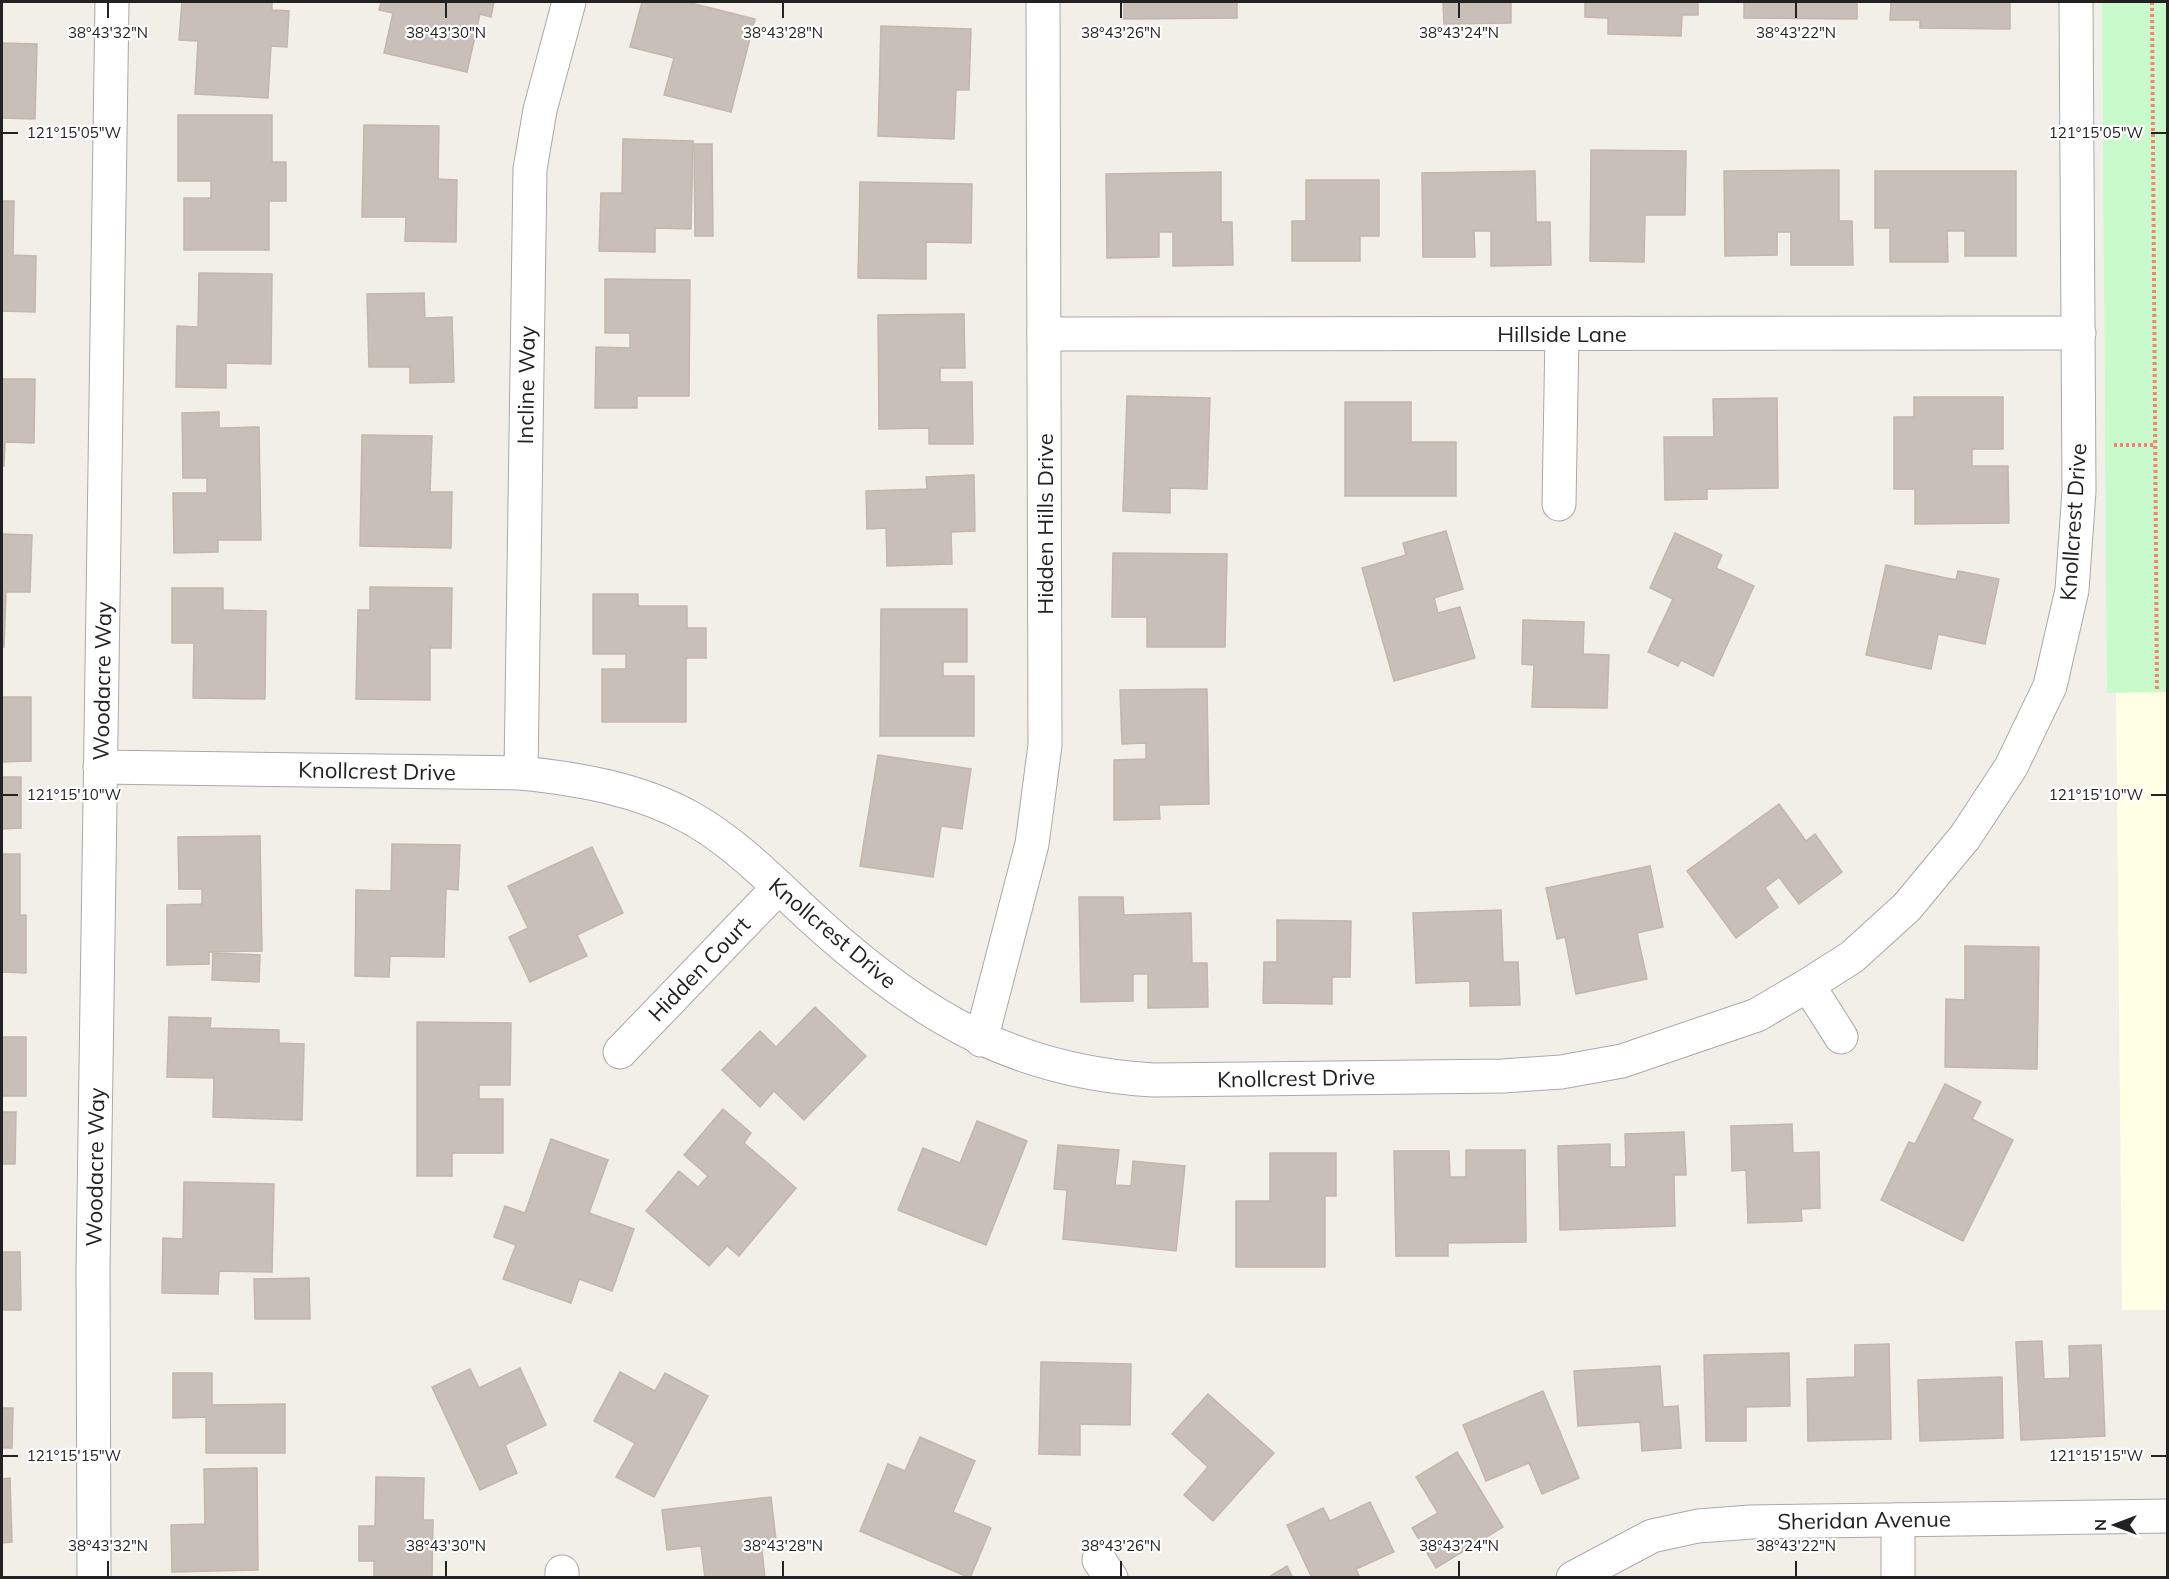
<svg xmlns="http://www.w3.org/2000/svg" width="2169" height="1579" viewBox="0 0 2169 1579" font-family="Mulish,sans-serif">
<rect width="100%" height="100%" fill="#f2efe9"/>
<polygon fill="#ffffe5" points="2116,692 2167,692 2167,1310 2122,1310"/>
<polygon fill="#c8facc" points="2102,2 2167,2 2167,692 2107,693"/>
<g fill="#c7bfb8" stroke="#c4b6ab" stroke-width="1.5">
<polygon points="182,2 272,2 272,10 289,11 287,47 271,46 268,98 195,94 198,41 179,40"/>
<polygon points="381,2 494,2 491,17 480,14 467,72 384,53 393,13 379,10"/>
<polygon points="642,2 687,2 755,19 731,112 664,95 674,58 630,47"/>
<polygon points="1124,2 1237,2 1237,18 1124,19"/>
<polygon points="1443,2 1511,2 1511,23 1444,24"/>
<polygon points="1585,2 1698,2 1698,15 1682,15 1681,36 1608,34 1608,18 1585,17"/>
<polygon points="1744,2 1857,2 1857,19 1744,18"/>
<polygon points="1891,2 2010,2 2010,29 1920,28 1920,20 1890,20"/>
<polygon points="881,26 971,29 969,90 956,90 954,139 878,136"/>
<polygon points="2,43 37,44 35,119 2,118"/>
<polygon points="178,115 272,115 272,162 286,162 286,201 269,201 269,250 184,250 184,198 211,198 211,181 178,181"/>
<polygon points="364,125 439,126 438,179 457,180 456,242 405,241 406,217 362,217"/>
<polygon points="623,139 693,141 691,229 655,228 655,252 599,251 601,193 622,193"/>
<polygon points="694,144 712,144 713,236 695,236"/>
<polygon points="1591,150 1686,151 1685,215 1645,215 1644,262 1590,261"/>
<polygon points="1839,170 1839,221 1852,221 1853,265 1791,265 1791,232 1777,232 1777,255 1725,256 1724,171"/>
<polygon points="1535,171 1536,222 1550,222 1551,265 1491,266 1491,231 1474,231 1475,257 1423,257 1422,173"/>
<polygon points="1875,171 2016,171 2016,256 1965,256 1965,231 1947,231 1948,262 1890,262 1890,228 1875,228"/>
<polygon points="1221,172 1221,222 1232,222 1233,265 1173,266 1173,232 1159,232 1159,257 1107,258 1106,174"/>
<polygon points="1306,180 1379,180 1379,236 1360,236 1360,261 1292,261 1292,221 1306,221"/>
<polygon points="860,182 972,184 971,243 926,242 926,279 858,278"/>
<polygon points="2,201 14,201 13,255 36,256 35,312 2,311"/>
<polygon points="199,273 272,274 271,364 226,363 226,388 176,387 177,326 198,327"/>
<polygon points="605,279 690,280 689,396 637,396 637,408 595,408 596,347 630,348 630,333 605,333"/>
<polygon points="424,293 425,318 452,317 454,382 410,383 410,367 369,367 367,294"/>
<polygon points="964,314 965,368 940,368 940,382 972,382 973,444 929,444 929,428 879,429 878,315"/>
<polygon points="2,379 35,379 34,443 5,442 4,466 2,466"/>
<polygon points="1127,396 1210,398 1207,489 1170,488 1170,513 1123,511"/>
<polygon points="1914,397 2003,397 2003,449 1972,449 1972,466 2008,466 2009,523 1915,524 1915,489 1894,489 1894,417 1914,417"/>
<polygon points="1777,398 1778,488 1707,489 1707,499 1665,500 1664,437 1714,437 1713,399"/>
<polygon points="1345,402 1411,402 1411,442 1456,442 1456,496 1345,496"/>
<polygon points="219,412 219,428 259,427 261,540 218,540 218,552 174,553 173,493 207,493 207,478 183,478 182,413"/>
<polygon points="362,435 432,436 430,492 452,492 451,548 360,546"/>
<polygon points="974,475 975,531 951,532 952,564 887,566 886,528 867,529 866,491 927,489 926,477"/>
<polygon points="1446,531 1463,589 1434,598 1438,613 1460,607 1475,658 1394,681 1362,568 1406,555 1403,543"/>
<polygon points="1675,533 1722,555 1716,568 1754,586 1713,676 1681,660 1678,666 1648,652 1673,599 1650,588"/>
<polygon points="2,534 32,535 30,592 6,592 4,647 2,646"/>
<polygon points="1113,553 1227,554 1225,647 1147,647 1147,617 1112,617"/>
<polygon points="1886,565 1956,580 1958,571 1999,579 1985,644 1938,634 1931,669 1866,655"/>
<polygon points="370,587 452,588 451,648 430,648 430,700 356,699 358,610 370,610"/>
<polygon points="172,588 223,588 223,610 266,611 265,699 193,698 194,643 172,643"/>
<polygon points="593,594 638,594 638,606 687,606 687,628 706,628 706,658 686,658 686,722 602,722 602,669 626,669 626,654 593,654"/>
<polygon points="881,609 967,609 967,662 943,662 943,676 974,676 974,736 880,736"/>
<polygon points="1523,620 1584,622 1583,654 1609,655 1607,708 1532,707 1534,665 1522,664"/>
<polygon points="1207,689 1209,804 1159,805 1160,819 1114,820 1114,760 1146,759 1146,743 1122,744 1120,690"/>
<polygon points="2,697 31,697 31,761 2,762"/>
<polygon points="878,755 971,769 962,829 941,826 933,877 860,866"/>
<polygon points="2,777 21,777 21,828 2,829"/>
<polygon points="1779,804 1806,841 1815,834 1842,872 1799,904 1779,877 1765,888 1778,907 1736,938 1687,871"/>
<polygon points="260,836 262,951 209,952 209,964 167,965 167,905 202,904 202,889 179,889 178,837"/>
<polygon points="392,844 460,845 458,890 446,889 444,957 390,956 389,977 355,976 356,890 391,891"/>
<polygon points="592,847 623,913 577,935 587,956 530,982 509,937 528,928 508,886"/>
<polygon points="2,854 20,854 20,915 26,915 26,973 2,972"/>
<polygon points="1650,866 1663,927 1637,933 1647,979 1576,994 1565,937 1557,939 1546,888"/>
<polygon points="1079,897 1123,897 1124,915 1191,913 1192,963 1207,963 1208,1007 1148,1008 1148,974 1133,974 1133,1001 1081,1002"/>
<polygon points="1501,910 1503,962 1518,962 1520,1005 1470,1006 1470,981 1416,983 1413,913"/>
<polygon points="1277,920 1351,921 1350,977 1332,977 1332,1004 1263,1003 1264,962 1277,962"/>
<polygon points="1965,946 2039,947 2037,1069 1945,1067 1946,999 1965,1000"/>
<polygon points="213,953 260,955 259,982 212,980"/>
<polygon points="815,1007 866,1056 804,1120 774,1091 760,1107 722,1070 760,1031 776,1047"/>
<polygon points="169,1017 211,1018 210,1028 279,1030 279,1043 304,1044 302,1120 213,1117 214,1078 167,1077"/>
<polygon points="417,1022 511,1023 510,1085 479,1085 479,1099 503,1099 503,1153 452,1153 452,1176 417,1176"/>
<rect x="2" y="1037" width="24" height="59"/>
<polygon points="1945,1084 1981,1102 1972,1119 2013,1140 1963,1241 1881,1200 1909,1142 1915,1144"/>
<polygon points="723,1109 751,1133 744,1143 796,1188 739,1256 727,1246 709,1266 646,1211 679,1171 698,1187 708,1176 684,1155"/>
<polygon points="2,1112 16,1112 15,1164 2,1164"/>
<polygon points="977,1121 1027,1141 986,1245 898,1210 923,1148 960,1163"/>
<polygon points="1792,1124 1793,1153 1819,1152 1820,1208 1801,1209 1802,1221 1748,1223 1746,1170 1732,1171 1731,1126"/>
<polygon points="1684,1132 1686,1175 1674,1175 1675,1226 1560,1230 1558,1146 1610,1144 1610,1167 1626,1167 1625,1134"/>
<polygon points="551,1139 608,1160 589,1213 634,1229 612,1291 579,1279 571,1303 503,1279 516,1245 494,1237 505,1206 525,1213"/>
<polygon points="1058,1145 1119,1150 1115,1185 1131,1186 1133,1161 1185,1166 1176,1251 1063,1239 1067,1190 1054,1189"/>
<polygon points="1466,1150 1525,1150 1526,1242 1448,1243 1448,1256 1396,1256 1394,1151 1449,1151 1450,1177 1466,1177"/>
<polygon points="1270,1153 1336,1153 1336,1196 1325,1196 1325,1267 1236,1267 1236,1201 1270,1201"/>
<polygon points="184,1182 274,1184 272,1272 219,1271 218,1294 162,1293 163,1238 183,1239"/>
<polygon points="2,1252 20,1252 21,1310 2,1310"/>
<polygon points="309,1278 310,1319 255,1319 254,1279"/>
<polygon points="2042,1341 2044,1379 2070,1378 2069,1346 2101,1345 2105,1436 2021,1440 2016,1342"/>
<polygon points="1889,1344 1891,1439 1808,1441 1807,1379 1855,1377 1855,1345"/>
<polygon points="1789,1353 1790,1406 1746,1407 1746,1441 1706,1441 1704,1355"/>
<polygon points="1041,1362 1131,1364 1130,1425 1080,1424 1080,1455 1039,1454"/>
<polygon points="1660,1366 1663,1407 1678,1406 1681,1448 1642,1451 1640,1422 1578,1426 1574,1371"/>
<polygon points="520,1368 546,1425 505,1445 517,1473 480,1490 432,1387 470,1369 479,1388"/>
<polygon points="620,1372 655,1391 665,1373 708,1396 654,1497 616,1477 635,1443 594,1421"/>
<polygon points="173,1373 212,1373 212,1405 285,1404 285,1453 206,1453 206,1417 173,1418"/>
<polygon points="2002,1377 2003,1438 1920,1441 1918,1380"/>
<polygon points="1543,1391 1579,1478 1542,1494 1529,1463 1486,1481 1463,1425"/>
<polygon points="1208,1394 1274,1453 1213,1521 1184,1495 1208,1467 1172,1434"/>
<polygon points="2,1408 13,1408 12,1448 2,1448"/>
<polygon points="920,1437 975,1461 953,1512 991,1528 970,1578 860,1531 888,1464 905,1471"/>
<polygon points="1457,1452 1503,1527 1436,1568 1412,1528 1438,1513 1416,1477"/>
<polygon points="257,1468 258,1570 172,1572 171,1525 205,1524 204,1469"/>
<polygon points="376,1477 424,1478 423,1520 433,1520 432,1578 374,1578 374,1561 359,1561 359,1526 375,1526"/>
<polygon points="10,1478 12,1542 2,1543 2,1479"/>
<polygon points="771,1497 776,1540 761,1541 765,1578 705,1578 701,1546 667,1550 662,1510"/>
<polygon points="1370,1502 1394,1552 1356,1569 1360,1578 1312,1578 1287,1525 1323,1508 1330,1521"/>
<polygon points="1287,1566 1293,1578 1267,1578"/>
</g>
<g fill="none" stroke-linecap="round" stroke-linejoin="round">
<defs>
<g id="minor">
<polyline points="1044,334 2079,333"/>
<polyline points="1559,504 1562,334"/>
<path d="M100 767 521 773C579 779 639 789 691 818 741 846 780 890 823 928 924 1018 1016 1072 1153 1080L1503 1076 1561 1072 1622 1061 1757 1015 1808 985 1852 957 1907 907 1965 837 2011 767 2050 686 2072 590 2079 491 2076 2"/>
<polyline points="521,773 530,169 540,110 569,2"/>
<polyline points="1808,985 1841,1037"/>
<polyline points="981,1040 1032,844 1045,745 1043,2"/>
<polyline points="620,1052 779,887"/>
<polyline points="1898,1520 1898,1578"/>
<polyline points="1099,1560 1111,1578"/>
<polyline points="562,1572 562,1578"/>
<polyline points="94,1578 93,1268 112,2"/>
<polyline points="1573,1578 1652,1536 1698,1526 1751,1522 2168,1516"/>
</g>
</defs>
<use href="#minor" stroke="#a9a9a9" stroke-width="35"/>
<g stroke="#fa8072" stroke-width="4" stroke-dasharray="3 3" stroke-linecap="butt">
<polyline points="2152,2 2157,692"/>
<polyline points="2114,445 2155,445"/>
</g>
<use href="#minor" stroke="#fff" stroke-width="33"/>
</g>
<path fill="none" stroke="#222" stroke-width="2" d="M108 3V18M446 3V18M783 3V18M1121 3V18M1459 3V18M1796 3V18M3 133H18M2151 133H2166M3 795H18M2151 795H2166M3 1456H18M2151 1456H2166M108 1561V1576M446 1561V1576M783 1561V1576M1121 1561V1576M1459 1561V1576M1796 1561V1576"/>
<g text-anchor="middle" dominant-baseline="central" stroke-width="4.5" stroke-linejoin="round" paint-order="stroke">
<g font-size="22" fill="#222" stroke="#fff">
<text x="1562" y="334">Hillside Lane</text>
<text transform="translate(526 385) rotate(-89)">Incline Way</text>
<text transform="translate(2073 522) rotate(-86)">Knollcrest Drive</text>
<text transform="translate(1045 524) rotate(-90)">Hidden Hills Drive</text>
<text transform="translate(102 681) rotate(-89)">Woodacre Way</text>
<text transform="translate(377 771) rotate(1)">Knollcrest Drive</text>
<text transform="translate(833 933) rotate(40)">Knollcrest Drive</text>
<text transform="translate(699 969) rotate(-46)">Hidden Court</text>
<text transform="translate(1296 1078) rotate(-1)">Knollcrest Drive</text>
<text transform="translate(95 1167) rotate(-89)">Woodacre Way</text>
<text transform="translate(1864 1520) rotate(-1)">Sheridan Avenue</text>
</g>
</g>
<g font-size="15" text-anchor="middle" fill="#222" stroke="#fff" stroke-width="4.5" stroke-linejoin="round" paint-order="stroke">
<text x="108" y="38">38°43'32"N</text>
<text x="446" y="38">38°43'30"N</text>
<text x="783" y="38">38°43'28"N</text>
<text x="1121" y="38">38°43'26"N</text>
<text x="1459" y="38">38°43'24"N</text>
<text x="1796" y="38">38°43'22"N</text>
<text x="2096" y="138">121°15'05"W</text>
<text x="74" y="138">121°15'05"W</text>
<text x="2096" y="800">121°15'10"W</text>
<text x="74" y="800">121°15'10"W</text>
<text x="2096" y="1461">121°15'15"W</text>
<text x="74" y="1461">121°15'15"W</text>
<text x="108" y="1551">38°43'32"N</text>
<text x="446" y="1551">38°43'30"N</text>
<text x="783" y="1551">38°43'28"N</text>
<text x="1121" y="1551">38°43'26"N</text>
<text x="1459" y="1551">38°43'24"N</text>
<text x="1796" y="1551">38°43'22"N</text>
</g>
<rect width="2169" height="1579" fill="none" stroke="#222222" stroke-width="6"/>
<g transform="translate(2115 1525) rotate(270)" stroke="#ffffff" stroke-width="4.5" paint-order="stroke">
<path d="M0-4.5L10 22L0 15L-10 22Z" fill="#222222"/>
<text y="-9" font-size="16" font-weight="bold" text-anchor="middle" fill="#222222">N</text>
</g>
</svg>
